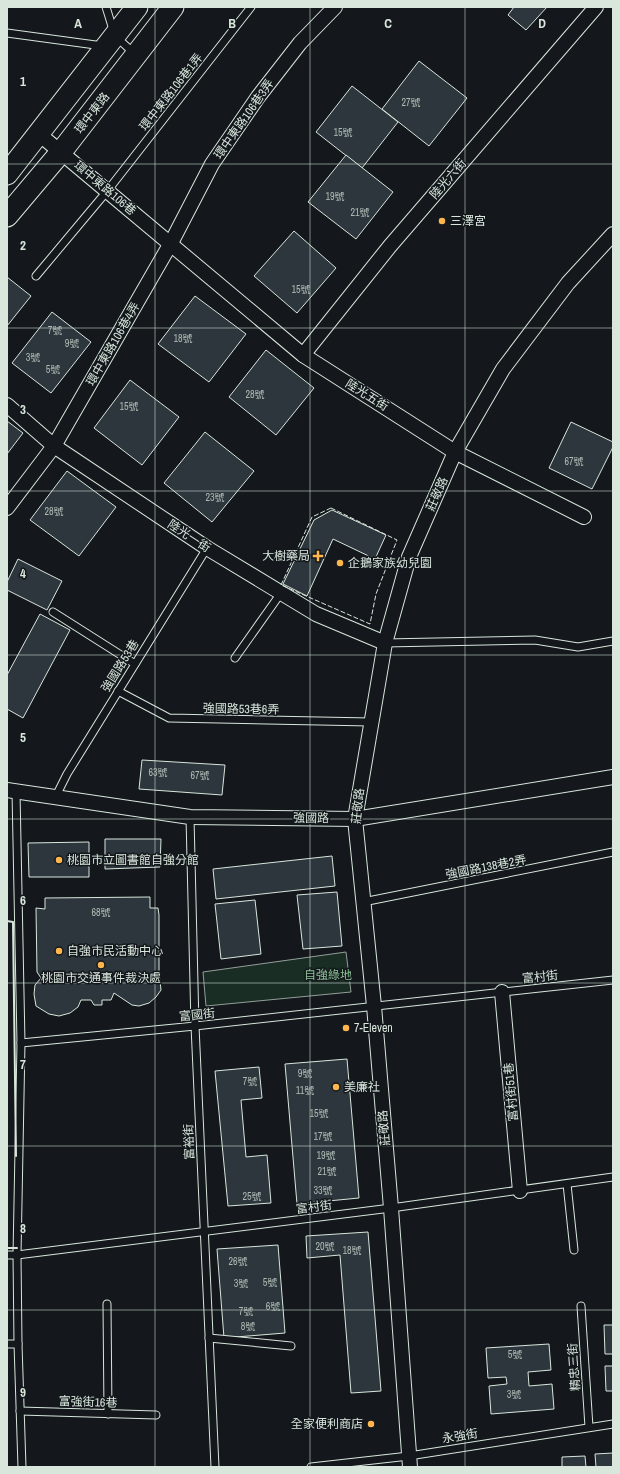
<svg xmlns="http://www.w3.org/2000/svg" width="620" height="1474" viewBox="0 0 620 1474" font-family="'Archivo Narrow','Noto Sans TC',sans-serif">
<rect width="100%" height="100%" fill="#14181c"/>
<polygon fill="#1a2d24" stroke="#939e99" points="346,952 351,992 206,1006 203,972"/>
<g fill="#2c363c" stroke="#d8e6dc">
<polygon points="514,7 547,7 526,30 508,15"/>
<polygon points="419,61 467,98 429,146 382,109"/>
<polygon points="352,86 398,122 362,168 316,132"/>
<polygon points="346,155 393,192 356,239 308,202"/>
<polygon points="294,231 336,268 297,313 254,276"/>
<polygon points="7,277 31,296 7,326"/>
<polygon points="195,296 246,334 209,382 158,344"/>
<polygon points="52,312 91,342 51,393 12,363"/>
<polygon points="266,350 314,388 276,435 229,397"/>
<polygon points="130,380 179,417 142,465 94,428"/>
<polygon points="7,421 23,433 7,454"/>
<polygon points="571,422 613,442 613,447 592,489 549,468"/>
<polygon points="205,432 254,471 212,522 164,483"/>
<polygon points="67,471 116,507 79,556 30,520"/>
<polygon points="332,510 386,535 375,559 333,539 307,596 283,584 314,520"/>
<polygon points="18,559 62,581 47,610 7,590 7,582"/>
<polygon points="40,614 70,630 23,718 7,709 7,675"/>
<polygon points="142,760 225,765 222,795 139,789"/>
<polygon points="105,839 161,839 160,867 105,869"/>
<polygon points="89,842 89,877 29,877 28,843"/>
<polygon points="332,856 335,886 216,899 213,869"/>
<polygon points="337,892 342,946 303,949 297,895"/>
<polygon points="150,897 150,908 158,908 159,915 159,971 161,990 156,997 149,1003 139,1006 132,1005 114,993 111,1000 102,1000 102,1005 94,1005 91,1000 81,1000 78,1007 70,1013 59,1016 49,1014 36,1006 34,994 35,985 41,978 37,972 36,908 45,909 45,898"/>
<polygon points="255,900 261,954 221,959 215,904"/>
<polygon points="347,1059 359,1198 297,1204 285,1064"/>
<polygon points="259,1067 262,1098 241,1100 246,1157 267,1155 271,1203 228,1206 215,1071"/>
<polygon points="368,1232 381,1391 351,1393 340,1255 307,1258 306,1236"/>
<polygon points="278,1245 285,1333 224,1338 217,1249"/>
<polygon points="604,1325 613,1325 613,1354 605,1354"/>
<polygon points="549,1344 551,1370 528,1372 529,1386 552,1384 554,1409 491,1414 489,1386 507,1384 506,1377 488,1378 486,1348"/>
<polygon points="605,1366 613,1366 613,1391 606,1391"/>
<polygon points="613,1453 613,1467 596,1467 595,1454"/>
<polygon points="585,1456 586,1467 562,1467 562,1457"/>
</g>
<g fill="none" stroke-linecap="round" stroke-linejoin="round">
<defs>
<g id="lane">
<polyline points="106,7 115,36 135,54"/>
<polyline points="7,33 103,46"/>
<polyline points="36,276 108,190 251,7"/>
<polyline points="53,612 135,664"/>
<polyline points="385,643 535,640 578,647 613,641"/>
<polyline points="235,658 281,593"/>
<polyline points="118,691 169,718 371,722"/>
<polyline points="16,792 21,1043 17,1255 18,1344 22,1467"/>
<polyline points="55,798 67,774 207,548"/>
<polyline points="190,817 195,1026 215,1467"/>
<polyline points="363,902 613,852"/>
<polyline points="21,1043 195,1026 613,980"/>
<polyline points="567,1184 574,1250"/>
<polyline points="7,1255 17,1255 391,1208 613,1177"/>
<polyline points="107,1304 108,1414"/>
<polyline points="581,1306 589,1427"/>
<polyline points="209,1338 291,1346"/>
<polyline points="7,1344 18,1344"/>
<polyline points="20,1411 156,1415"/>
<polyline points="311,1467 409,1456 613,1424"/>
</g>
<g id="street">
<polyline points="39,134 303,355 455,452 584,517"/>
<polyline points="303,355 390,246 596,7"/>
<polyline points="7,405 54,446 207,548 316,614 385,643"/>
<polyline points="7,508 54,446 171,243 212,164 258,97 300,43 335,7"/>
<polyline points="7,790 190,817 355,819 613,777"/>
<polyline points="502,992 520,1191"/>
<polyline points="410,1467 391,1208 374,1006 355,819 385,643 409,557 455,452 503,369 568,283 613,234"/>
</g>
<g id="secondary">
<polyline points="7,174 137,7"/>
<polyline points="7,216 61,152 173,7"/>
</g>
</defs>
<use href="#lane" stroke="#d8e6dc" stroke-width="9"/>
<use href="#street" stroke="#d8e6dc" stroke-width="16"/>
<use href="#secondary" stroke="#d8e6dc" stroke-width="23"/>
<use href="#lane" stroke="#14181c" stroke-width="7"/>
<use href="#street" stroke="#14181c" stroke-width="14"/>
<use href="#secondary" stroke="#14181c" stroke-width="21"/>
<polygon stroke="#d8e6dc" stroke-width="1" stroke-dasharray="5 2" stroke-linecap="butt" points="331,508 397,540 376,594 370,624 281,585 312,517"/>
<g stroke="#d8e6dc" stroke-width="2">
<polyline points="7,921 13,922 16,1156"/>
<polyline points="7,1248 17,1248"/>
</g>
</g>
<path fill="none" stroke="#d8e6dc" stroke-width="1" stroke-opacity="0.55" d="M155 7V1467M310 7V1467M465 7V1467M7 164H613M7 328H613M7 491H613M7 655H613M7 819H613M7 983H613M7 1146H613M7 1310H613"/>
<g fill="#ffb74d" stroke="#14181c" stroke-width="1.5">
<circle cx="442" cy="221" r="4"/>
<path d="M316 550h4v4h4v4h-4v4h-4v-4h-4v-4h4z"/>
<circle cx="340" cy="563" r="4"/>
<circle cx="59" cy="860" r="4"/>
<circle cx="59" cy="951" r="4"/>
<circle cx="101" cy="965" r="4"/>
<circle cx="346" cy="1028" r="4"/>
<circle cx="336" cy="1087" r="4"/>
<circle cx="371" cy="1424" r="4"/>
</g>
<g text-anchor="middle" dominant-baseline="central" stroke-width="3" stroke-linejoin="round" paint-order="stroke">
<g font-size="10" fill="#adbab4">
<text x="411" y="102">27號</text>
<text x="343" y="132">15號</text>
<text x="335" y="196">19號</text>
<text x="360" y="212">21號</text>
<text x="301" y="289">15號</text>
<text x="55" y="330">7號</text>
<text x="183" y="338">18號</text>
<text x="72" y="343">9號</text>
<text x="33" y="357">3號</text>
<text x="53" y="369">5號</text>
<text x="255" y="394">28號</text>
<text x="129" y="406">15號</text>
<text x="574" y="461">67號</text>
<text x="215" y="497">23號</text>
<text x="54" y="511">28號</text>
<text x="158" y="772">63號</text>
<text x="200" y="775">67號</text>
<text x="101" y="912">68號</text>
<text x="305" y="1073">9號</text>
<text x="250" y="1081">7號</text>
<text x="305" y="1090">11號</text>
<text x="319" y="1113">15號</text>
<text x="323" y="1136">17號</text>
<text x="326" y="1155">19號</text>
<text x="327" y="1171">21號</text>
<text x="323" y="1190">33號</text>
<text x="252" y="1196">25號</text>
<text x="325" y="1246">20號</text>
<text x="352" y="1250">18號</text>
<text x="238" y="1261">26號</text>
<text x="270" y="1282">5號</text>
<text x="241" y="1283">3號</text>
<text x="273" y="1306">6號</text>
<text x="246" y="1311">7號</text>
<text x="248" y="1326">8號</text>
<text x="515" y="1354">5號</text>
<text x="514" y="1394">3號</text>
</g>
<g font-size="12" fill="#d8e6dc" stroke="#14181c">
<text transform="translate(171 92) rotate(-52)">環中東路106巷1弄</text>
<text transform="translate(92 113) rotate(-52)">環中東路</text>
<text transform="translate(244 119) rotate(-55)">環中東路106巷3弄</text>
<text transform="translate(448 179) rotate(-49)">陸光六街</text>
<text transform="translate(105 188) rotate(40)">環中東路106巷</text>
<text transform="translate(113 344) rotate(-60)">環中東路106巷4弄</text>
<text transform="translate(367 395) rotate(32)">陸光五街</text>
<text transform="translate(437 494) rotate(-66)">莊敬路</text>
<text transform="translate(189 536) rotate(33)">陸光一街</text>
<text transform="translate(120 666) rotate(-58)">強國路53巷</text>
<text transform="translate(241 709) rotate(1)">強國路53巷6弄</text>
<text transform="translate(358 806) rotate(-84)">莊敬路</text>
<text transform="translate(311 818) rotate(1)">強國路</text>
<text transform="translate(486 867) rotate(-11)">強國路138巷2弄</text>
<text transform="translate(540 977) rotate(-6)">富村街</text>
<text transform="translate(197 1015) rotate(-6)">富國街</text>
<text transform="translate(511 1092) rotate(-95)">富村街51巷</text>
<text transform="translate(384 1128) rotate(-95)">莊敬路</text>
<text transform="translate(189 1142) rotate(-92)">富裕街</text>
<text transform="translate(314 1207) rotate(-7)">富村街</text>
<text transform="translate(574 1367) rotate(-94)">精忠三街</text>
<text transform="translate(88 1402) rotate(2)">富強街16巷</text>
<text transform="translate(460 1436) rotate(-9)">永強街</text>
</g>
<g font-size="12" fill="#d8e6dc" stroke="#14181c" text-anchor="start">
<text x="450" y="221">三澤宮</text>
<text x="310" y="556" text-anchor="end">大樹藥局</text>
<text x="348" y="563">企鵝家族幼兒園</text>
<text x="67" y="860">桃園市立圖書館自強分館</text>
<text x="67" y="951">自強市民活動中心</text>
<text x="101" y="978" text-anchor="middle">桃園市交通事件裁決處</text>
<text x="354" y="1028">7-Eleven</text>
<text x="344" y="1087">美廉社</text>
<text x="363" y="1424" text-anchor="end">全家便利商店</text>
</g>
<g font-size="12" fill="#8ac095" stroke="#14181c">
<text x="328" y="975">自強綠地</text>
</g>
</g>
<g font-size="13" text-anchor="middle" font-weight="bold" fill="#d8e6dc" stroke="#14181c" stroke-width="3" stroke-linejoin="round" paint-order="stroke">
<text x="78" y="28">A</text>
<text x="232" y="28">B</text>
<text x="388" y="28">C</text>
<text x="542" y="28">D</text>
<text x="23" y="86">1</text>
<text x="23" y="250">2</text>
<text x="23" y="414">3</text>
<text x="23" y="578">4</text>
<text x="23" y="742">5</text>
<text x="23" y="905">6</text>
<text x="23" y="1069">7</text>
<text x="23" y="1233">8</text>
<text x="23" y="1397">9</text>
</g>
<rect width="620" height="1474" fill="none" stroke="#d8e6dc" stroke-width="16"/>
</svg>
